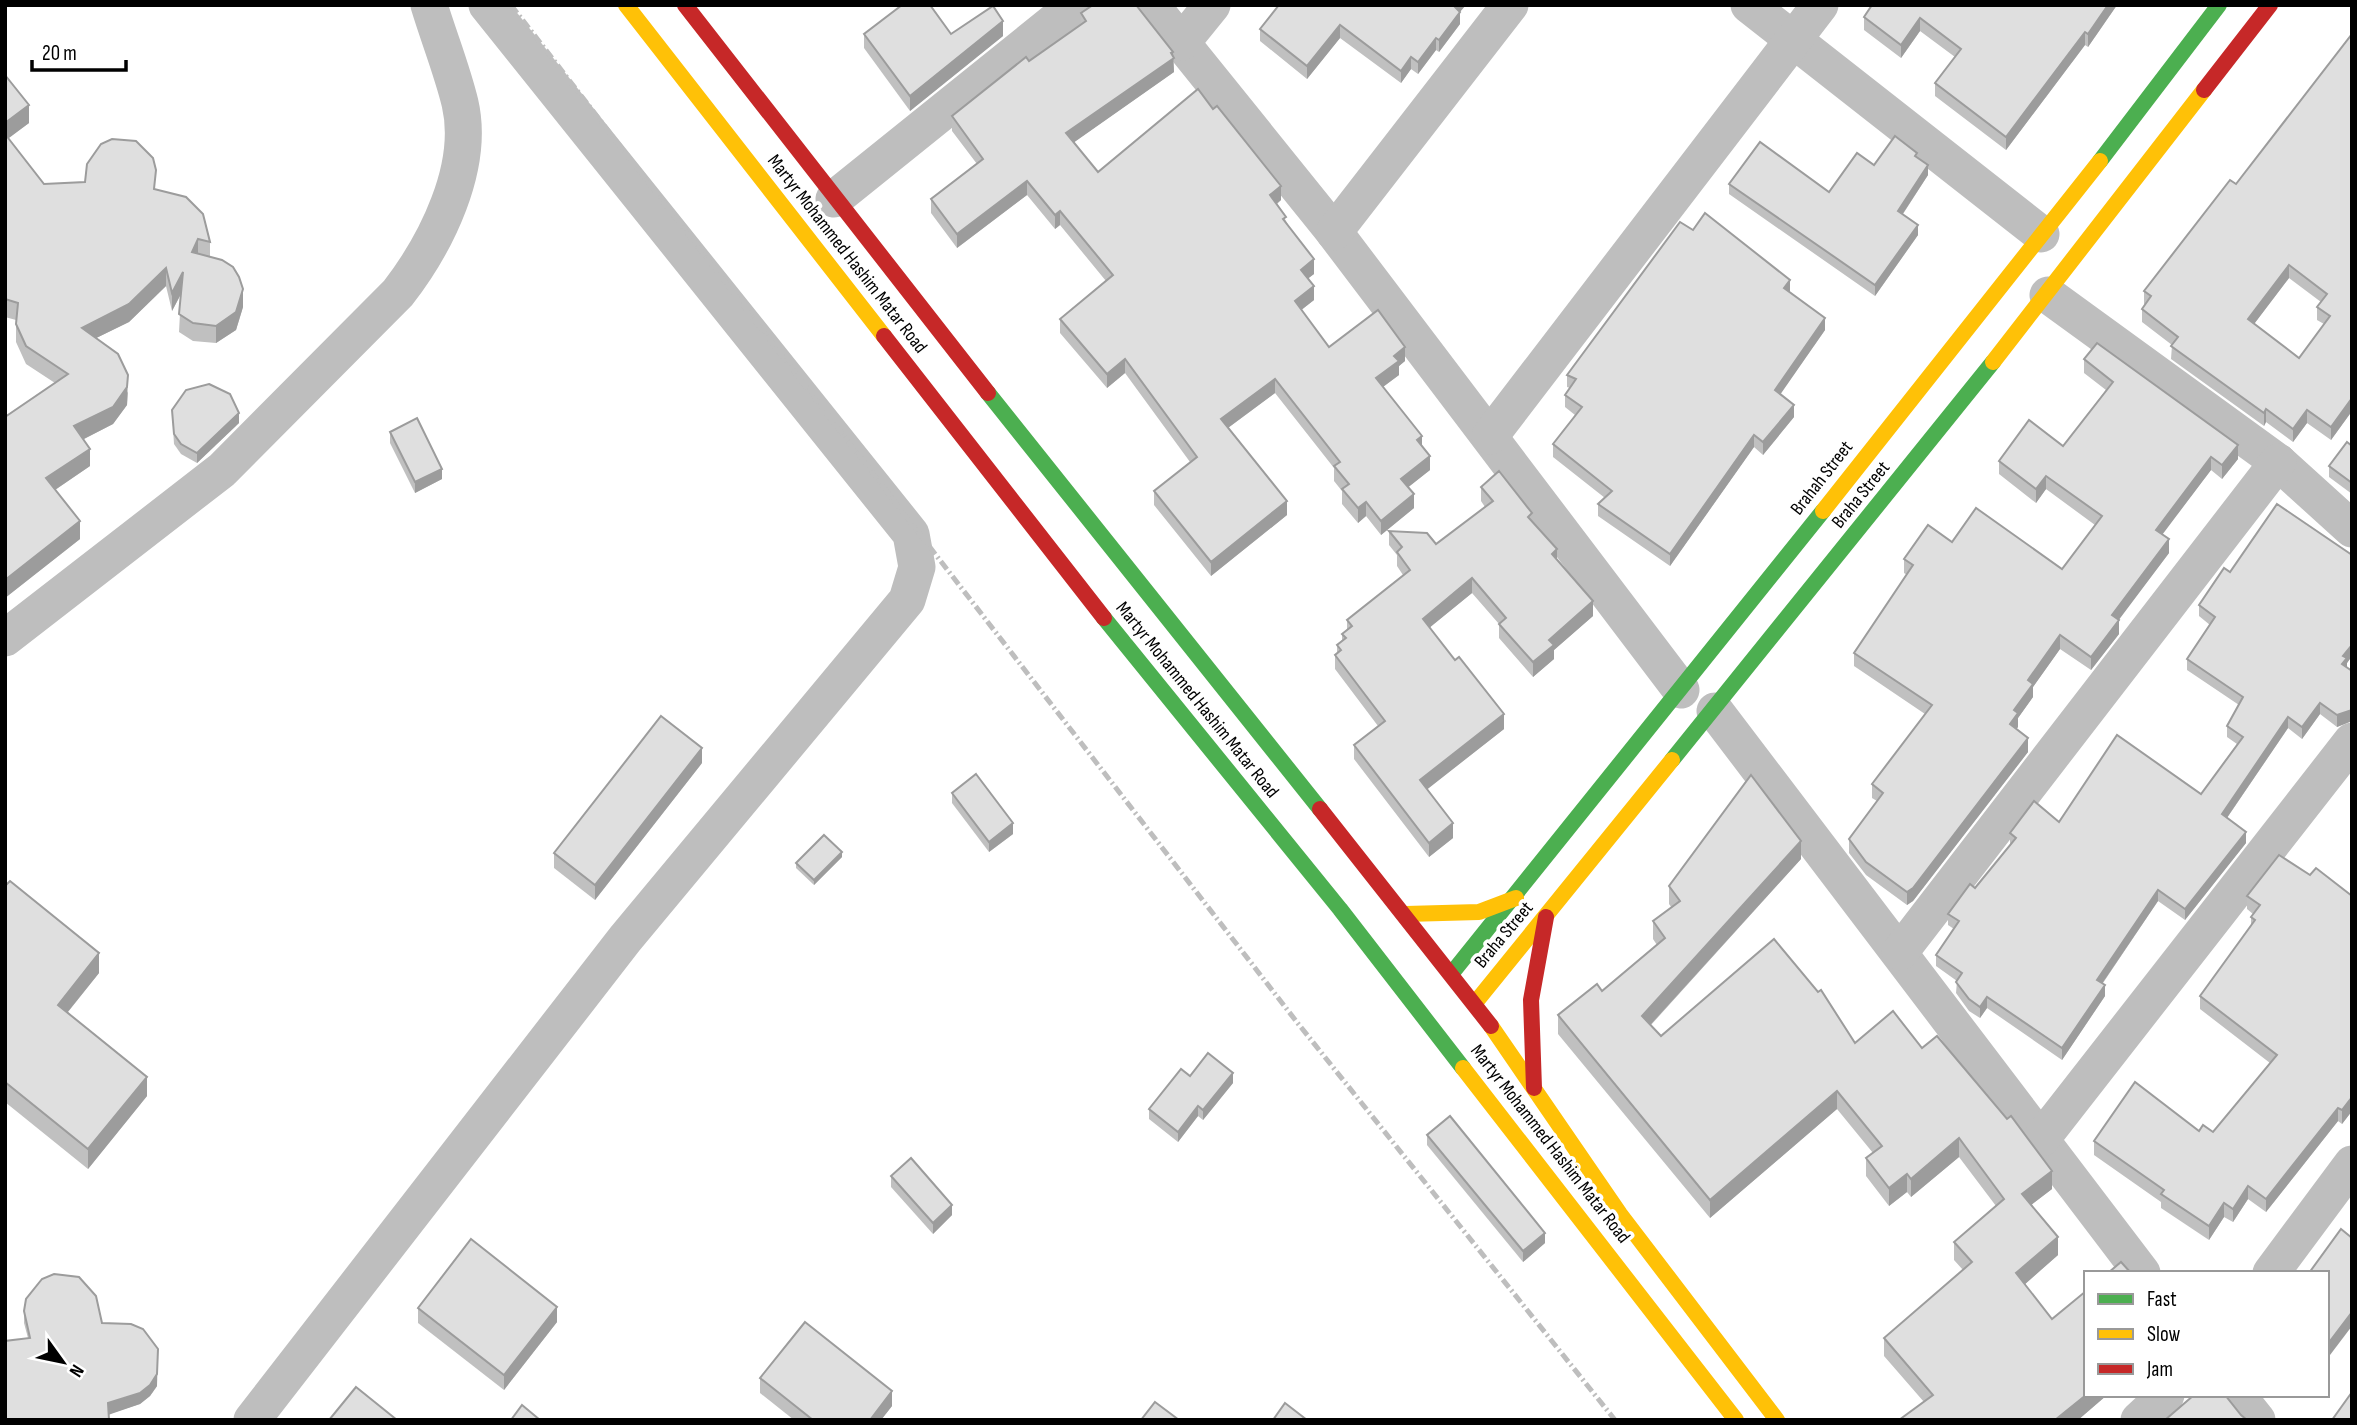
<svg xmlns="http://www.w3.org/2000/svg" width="2357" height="1425" viewBox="0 0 2357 1425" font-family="'Sofia Sans Condensed',sans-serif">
<rect width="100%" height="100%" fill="#fff"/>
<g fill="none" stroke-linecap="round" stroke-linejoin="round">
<g stroke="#bebebe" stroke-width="37">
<polyline points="1151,5 1334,232 1681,690"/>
<polyline points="1749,5 2041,234"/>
<polyline points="1182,42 1212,5"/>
<polyline points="834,199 1075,5"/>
<polyline points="1334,232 1510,5"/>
<polyline points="2048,295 2278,462 2352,529"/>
<polyline points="1490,436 1820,5"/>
<path d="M5 638 222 470 398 293C436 244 475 167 460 103 452 70 439 38 429 5"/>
<polyline points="1715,711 2142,1273"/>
<polyline points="1900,952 2278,462"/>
<polyline points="2042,1138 2352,741"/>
<polyline points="2271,1273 2352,1164"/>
<polyline points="2237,1395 2257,1420"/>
<polyline points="252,1420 625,939 907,600 917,567 911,534 487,5"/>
<polyline points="2139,1420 2166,1395"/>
</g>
<g stroke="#4caf50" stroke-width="16">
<polyline points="2100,161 2219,5"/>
<polyline points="988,393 1320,809"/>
<polyline points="1104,618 1340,909 1463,1068"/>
<polyline points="1672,760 1993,362"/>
<polyline points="1452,973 1823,511"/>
</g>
<g stroke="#ffc107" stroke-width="16">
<polyline points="626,5 884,336"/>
<polyline points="1993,362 2204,90"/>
<polyline points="1823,511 2100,161"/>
<polyline points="1406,914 1479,912 1516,898"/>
<polyline points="1475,1003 1672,760"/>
<polyline points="1491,1026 1620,1214 1777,1420"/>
<polyline points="1463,1068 1736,1420"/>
</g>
<g stroke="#c62828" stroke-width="16">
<polyline points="685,5 988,393"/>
<polyline points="2204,90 2270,5"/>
<polyline points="884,336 1104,618"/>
<polyline points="1320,809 1491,1026"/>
<polyline points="1534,1088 1531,1000 1546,917"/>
</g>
<polyline stroke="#bebebe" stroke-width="5" stroke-dasharray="10 3.5 2 3.5" stroke-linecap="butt" points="511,5 1296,1021 1615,1420"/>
</g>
<g fill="#c0c0c0" fill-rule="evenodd">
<polygon points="1872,5 2117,5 2088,47 2085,45 2006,150 1935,96 1935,83 1955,57 1920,31 1901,58 1864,30 1864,17"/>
<polygon points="1460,12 1460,24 1439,52 1436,50 1418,74 1411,69 1401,83 1340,38 1307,79 1260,41 1260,29"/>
<polygon points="1081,13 1173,56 1174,72 1074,142 1098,172 1281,200 1277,204 1314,274 1308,278 1314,300 1301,310 1329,347 1405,361 1399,366 1399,375 1383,387 1422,446 1430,470 1408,487 1414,508 1381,535 1366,516 1358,523 1342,504 1342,491 1334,481 1334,468 1275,393 1228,428 1287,515 1211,576 1154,505 1154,491 1190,462 1125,373 1107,388 1060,333 1060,319 1106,281 1060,225 1055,229 1027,195 957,248 931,213 931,199 977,164 952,131 952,116 1081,25"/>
<polygon points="864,34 1003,36 910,111 864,48"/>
<path d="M2352 34V411L2331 440 2307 423 2293 442 2266 422 2264 426 2171 359 2172 345 2142 322V309L2145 304H2144V291L2236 184ZM2289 278 2321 302 2317 307V320L2324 324 2299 358 2254 324Z"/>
<polygon points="5,75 29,123 8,138 44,184 156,190 210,242 210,257 243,307 236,330 216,343 193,341 179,332 181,294 172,311 166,286 129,322 96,338 128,393 127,405 113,424 84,439 90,466 55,490 80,539 5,598 5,417 55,383 26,364 16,342 16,320 5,317"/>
<polygon points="1917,158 1928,175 1903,214 1918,235 1875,296 1729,194 1729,184 1829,192 1874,165"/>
<polygon points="1790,293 1825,330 1780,394 1794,417 1763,455 1754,447 1670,566 1598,516 1598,504 1605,498 1553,457 1553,444 1575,415 1565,407 1565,395 1570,388 1567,387 1567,375"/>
<polygon points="2084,359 2238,459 2222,479 2211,470 2162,534 2169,553 2118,620 2119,634 2091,670 2060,649 2033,687 2033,697 2018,718 2018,727 2016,729 2028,752 1913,901 1907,905 1866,875 1849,853 1849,839 1877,801 1872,798 1872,784 1925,714 1854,666 1854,653 1907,575 1904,573 1904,559 2062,569 2095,525 2046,489 2036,503 1999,474 1999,461 2063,446 2106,390 2084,373"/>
<polygon points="172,410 239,423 197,463 181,454 174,444"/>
<polygon points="390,432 442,479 415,493 390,443"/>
<polygon points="2352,446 2352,494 2329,477 2329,466"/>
<polygon points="1481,487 1532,521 1593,616 1554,650 1554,659 1533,677 1499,638 1499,624 1472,593 1430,627 1504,729 1427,789 1453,838 1429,857 1354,759 1354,745 1378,726 1335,669 1335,655 1337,654 1337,645 1342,640 1342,634 1347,630 1347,620 1403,575 1397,566 1397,555 1389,545 1389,531 1436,544 1485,507 1481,501"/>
<polygon points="2352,555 2352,656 2347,663 2347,667 2352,671 2352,721 2337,727 2320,714 2302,739 2288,728 2227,818 2246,843 2185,920 2158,901 2103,983 2105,996 2062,1060 1987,1008 1980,1018 1969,1011 1956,993 1957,981 1936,966 1936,955 1954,929 1948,925 1948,914 1975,888 2010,845 2010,833 2059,822 2201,794 2237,744 2227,737 2227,726 2239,705 2187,670 2187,659 2210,625 2199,616 2199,605 2230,572"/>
<polygon points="702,763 595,900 554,868 554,853"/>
<polygon points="952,793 1013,834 989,852 952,803"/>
<polygon points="842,857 814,885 796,868 796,863"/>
<polygon points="1801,859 1651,1025 1661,1036 1855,1043 1922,1048 2052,1189 2031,1205 2058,1255 2025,1284 2086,1395 2107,1395 2078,1420 1899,1420 1924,1402 1884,1356 1884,1338 1963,1270 1954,1260 1954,1242 1996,1206 1959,1157 1911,1197 1907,1192 1889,1206 1866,1176 1866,1158 1873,1153 1837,1109 1710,1218 1558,1034 1558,1015 1602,991 1657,945 1653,939 1653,921 1672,908 1669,904 1669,886"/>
<polygon points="2310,875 2352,896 2352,1111 2342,1124 2338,1121 2266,1212 2248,1199 2233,1222 2224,1217 2209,1240 2161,1208 2161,1202 2094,1155 2094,1141 2199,1131 2213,1132 2270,1063 2200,1009 2200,996 2251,926 2251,917 2253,914 2247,909 2247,896"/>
<polygon points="5,886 99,973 68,1012 147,1096 88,1169 5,1102"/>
<polygon points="1190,1076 1233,1083 1203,1120 1198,1116 1178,1142 1149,1119 1149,1109"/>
<polygon points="1427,1135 1545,1243 1523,1262 1427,1145"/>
<polygon points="891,1176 952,1215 933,1234 891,1187"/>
<polygon points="418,1308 557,1322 504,1390 418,1323"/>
<polygon points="24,1311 102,1323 157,1386 150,1396 140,1404 109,1414 28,1338 24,1323"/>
<polygon points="760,1378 892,1406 881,1420 794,1420 760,1393"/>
</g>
<g fill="#9c9c9c">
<polygon points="1456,5 1466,5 1460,12 1460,24 1439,52 1439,40"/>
<polygon points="2108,5 2117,5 2088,47 2088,34"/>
<polygon points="1920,18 1920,31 1901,58 1901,45"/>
<polygon points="1003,21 1003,36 910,111 910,96"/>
<polygon points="1340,25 1340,38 1307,79 1307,66"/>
<polygon points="2085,32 2085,45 2006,150 2006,137"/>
<polygon points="1436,38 1436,50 1418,74 1418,62"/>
<polygon points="1173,52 1174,72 1066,148 1066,133"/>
<polygon points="1411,57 1411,69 1401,83 1401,71"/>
<polygon points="29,105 29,123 5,141 5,123"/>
<polygon points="1928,165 1928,175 1898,221 1898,211"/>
<polygon points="1027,181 1027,195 957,248 957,234"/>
<polygon points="1281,186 1281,200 1270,209 1270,195"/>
<polygon points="1060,211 1060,225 1055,229 1055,215"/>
<polygon points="1918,225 1918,235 1875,296 1875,285"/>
<polygon points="198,239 198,257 192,252"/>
<polygon points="1314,259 1314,274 1301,284 1301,270"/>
<polygon points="2289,265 2289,278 2248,332 2248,319"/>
<polygon points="166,268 166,286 129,322 82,345 82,328"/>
<polygon points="183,272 183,290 172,311 172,293"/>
<polygon points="1790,280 1790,293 1784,288"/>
<polygon points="1314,286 1314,300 1295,315 1295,301"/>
<polygon points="243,289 243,307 236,330 216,343 216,326"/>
<polygon points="1825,318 1825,330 1775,402 1775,390"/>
<polygon points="1405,347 1405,361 1399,366 1399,375 1376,392 1376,378 1394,356"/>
<polygon points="1125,359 1125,373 1107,388 1107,374"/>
<polygon points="128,375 127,405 113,424 74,444 74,426"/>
<polygon points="1275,379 1275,393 1221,433 1221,419"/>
<polygon points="2352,398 2352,411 2331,440 2331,427"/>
<polygon points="1794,405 1794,417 1763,455 1763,442"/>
<polygon points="2266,409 2266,422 2264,426 2264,413"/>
<polygon points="2307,410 2307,423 2293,442 2293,429"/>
<polygon points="239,413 239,423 197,463 197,453"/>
<polygon points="1754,435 1754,447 1670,566 1670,554"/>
<polygon points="1422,436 1422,450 1417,440"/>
<polygon points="2238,445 2238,459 2222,479 2222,465"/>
<polygon points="90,449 90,466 46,496 46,478"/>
<polygon points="1430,456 1430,470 1401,493 1401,479"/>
<polygon points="2211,457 2211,470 2156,543 2156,530"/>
<polygon points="442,469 442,479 415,493 415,482"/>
<polygon points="2046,476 2046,489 2036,503 2036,489"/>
<polygon points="1414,494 1414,508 1381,535 1381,521"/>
<polygon points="1287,501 1287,515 1211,576 1211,562"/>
<polygon points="1366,502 1366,516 1358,523 1358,508"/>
<polygon points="80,521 80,539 5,598 5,580"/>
<polygon points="2169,539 2169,553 2112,629 2112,615"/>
<polygon points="1557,549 1557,564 1552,554"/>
<polygon points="1472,578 1472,593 1423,633 1423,619"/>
<polygon points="1593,601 1593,616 1554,650 1554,659 1533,677 1533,662 1549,640"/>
<polygon points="2119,620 2119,634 2091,670 2091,657"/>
<polygon points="2060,635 2060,649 2033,687 2033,697 2018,718 2018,727 2010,737 2010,724 2014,710 2028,680"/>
<polygon points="2352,645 2352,656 2347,663 2347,669 2342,675 2343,656"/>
<polygon points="2320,703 2320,714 2302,739 2302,727"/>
<polygon points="2352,710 2352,721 2337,727 2337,715"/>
<polygon points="1504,714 1504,729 1420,795 1420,780"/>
<polygon points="2288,717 2288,728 2222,825 2222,814"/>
<polygon points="2028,738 2028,752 1913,901 1907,905 1907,892"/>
<polygon points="702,748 702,763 595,900 595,885"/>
<polygon points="1013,823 1013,834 989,852 989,842"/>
<polygon points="1453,823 1453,838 1429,857 1429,843"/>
<polygon points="2246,832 2246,843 2185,920 2185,909"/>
<polygon points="1801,841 1801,859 1642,1034 1642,1016"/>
<polygon points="842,852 842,857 814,885 814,880"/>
<polygon points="2158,890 2158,901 2097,991 2097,980"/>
<polygon points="99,953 99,973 58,1024 58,1005"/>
<polygon points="2105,985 2105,996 2062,1060 2062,1048"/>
<polygon points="1987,997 1987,1008 1980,1018 1980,1007"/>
<polygon points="1233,1073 1233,1083 1203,1120 1203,1110"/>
<polygon points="147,1077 147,1096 88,1169 88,1149"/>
<polygon points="1837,1091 1837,1109 1710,1218 1710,1200"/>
<polygon points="2352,1097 2352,1111 2342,1124 2342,1110"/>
<polygon points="1198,1106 1198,1116 1178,1142 1178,1132"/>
<polygon points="2338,1108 2338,1121 2266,1212 2266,1199"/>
<polygon points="1959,1138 1959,1157 1911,1197 1911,1179"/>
<polygon points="2052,1171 2052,1189 2022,1212 2022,1194"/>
<polygon points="1907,1174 1907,1192 1889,1206 1889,1188"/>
<polygon points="2248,1186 2248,1199 2233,1222 2233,1209"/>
<polygon points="2224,1203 2224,1217 2209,1240 2209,1226"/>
<polygon points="952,1205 952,1215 933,1234 933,1223"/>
<polygon points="1545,1233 1545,1243 1523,1262 1523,1251"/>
<polygon points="2058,1237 2058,1255 2016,1292 2016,1273"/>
<polygon points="557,1307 557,1322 504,1390 504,1375"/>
<polygon points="2352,1312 2352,1326 2327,1359 2327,1345"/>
<polygon points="158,1349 157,1386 150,1396 140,1404 108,1415 108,1403"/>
<polygon points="892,1391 892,1406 881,1420 870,1420"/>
<polygon points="2086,1395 2107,1395 2078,1420 2055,1420"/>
</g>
<g fill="#dfdfdf" stroke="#9c9c9c" stroke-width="2" fill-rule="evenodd">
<polygon points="902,5 930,5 951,34 993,6 1003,21 910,96 864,34"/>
<polygon points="1093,5 1136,5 1173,52 1171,53 1174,58 1066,133 1098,172 1198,89 1213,109 1217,106 1281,186 1270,195 1286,217 1283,219 1314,259 1301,270 1314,286 1295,301 1329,347 1378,310 1405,347 1394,356 1399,361 1376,378 1422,436 1417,440 1430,456 1401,479 1414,494 1381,521 1366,502 1358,508 1342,489 1349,484 1334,466 1340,462 1275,379 1221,419 1287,501 1211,562 1154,491 1197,457 1125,359 1107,374 1060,319 1113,275 1060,211 1055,215 1027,181 957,234 931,199 983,159 952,116 1026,57 1029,61 1086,21 1081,13"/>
<polygon points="1279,5 1456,5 1455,7 1460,12 1439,40 1436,38 1418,62 1411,57 1401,71 1340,25 1307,66 1260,29"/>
<polygon points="1872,5 2108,5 2088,34 2085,32 2006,137 1935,83 1961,49 1920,18 1901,45 1864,17"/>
<path d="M2352 34V398L2331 427 2307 410 2293 429 2266 409 2264 413 2171 346 2178 337 2142 309 2151 296 2144 291 2230 180 2236 184ZM2289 265 2327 294 2317 307 2330 316 2299 358 2248 319Z"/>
<polygon points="5,75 29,105 5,123"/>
<polygon points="5,134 44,184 85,182 87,164 101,144 112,139 136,141 153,158 156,170 154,189 186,197 203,214 210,242 198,239 192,252 222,260 233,267 239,277 243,289 236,312 216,326 193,323 179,314 183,272 172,293 166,268 129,304 82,328 118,354 128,375 127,387 113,407 74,426 90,449 46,478 80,521 5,580 5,417 68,374 26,346 16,324 18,303 5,299"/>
<polygon points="1895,136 1917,153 1915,156 1928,165 1898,211 1918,225 1875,285 1729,184 1760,142 1829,192 1857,153 1874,165"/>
<polygon points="1705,213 1790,280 1784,288 1825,318 1775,390 1794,405 1763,442 1754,435 1670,554 1598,504 1612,491 1553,444 1582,407 1565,395 1576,379 1567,375 1680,222 1693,230"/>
<polygon points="2097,343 2238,445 2222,465 2211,457 2156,530 2169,539 2112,615 2119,620 2091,657 2060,635 2028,680 2033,684 2014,710 2018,713 2010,724 2028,738 1913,888 1907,892 1866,862 1849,839 1883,793 1872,784 1932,705 1854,653 1913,565 1904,559 1928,525 1952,542 1976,508 2062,569 2102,516 2046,476 2036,489 1999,461 2029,420 2063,446 2113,382 2084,359"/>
<polygon points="209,384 230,394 239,413 197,453 181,444 174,434 172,410 186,390"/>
<polygon points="417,418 442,469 415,482 390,432"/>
<polygon points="2347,442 2352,446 2352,483 2329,466"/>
<polygon points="1499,471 1532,513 1528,517 1557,549 1552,554 1593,601 1549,640 1554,645 1533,662 1499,624 1506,618 1472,578 1423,619 1455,660 1459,657 1504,714 1420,780 1453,823 1429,843 1354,745 1385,721 1335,655 1341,650 1337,645 1346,638 1342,634 1352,626 1347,620 1410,570 1397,552 1402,547 1389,531 1427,533 1436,544 1493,501 1481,487"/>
<polygon points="2277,504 2352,555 2352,645 2343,656 2347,658 2342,664 2352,671 2352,710 2337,715 2320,703 2302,727 2288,717 2222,814 2246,832 2185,909 2158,890 2097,980 2105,985 2062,1048 1987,997 1980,1007 1969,999 1956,982 1962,973 1936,955 1959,921 1948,914 1970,884 1975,888 2016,838 2010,833 2034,801 2059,822 2117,735 2201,794 2243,737 2227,726 2243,697 2187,659 2215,617 2199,605 2224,568 2230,572"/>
<polygon points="661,716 702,748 595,885 554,853"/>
<polygon points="976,774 1013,823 989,842 952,793"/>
<polygon points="1751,775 1801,841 1642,1016 1661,1036 1774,939 1818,992 1821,990 1855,1043 1893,1011 1922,1048 1937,1036 2007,1119 2011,1116 2052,1171 2022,1194 2058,1237 2016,1273 2052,1319 2086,1291 2086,1395 2055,1420 1899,1420 1933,1395 1884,1338 1972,1262 1954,1242 2004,1199 1959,1138 1911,1179 1907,1174 1889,1188 1866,1158 1882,1146 1837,1091 1710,1200 1558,1015 1597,984 1602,991 1665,938 1653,921 1680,901 1669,886"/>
<polygon points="824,835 842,852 814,880 796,863"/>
<polygon points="2279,855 2310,875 2316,868 2352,896 2352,1097 2342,1110 2338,1108 2266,1199 2248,1186 2233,1209 2224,1203 2209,1226 2161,1194 2164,1190 2094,1141 2135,1082 2199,1131 2203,1125 2213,1132 2277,1055 2200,996 2255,920 2251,917 2260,905 2247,896"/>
<polygon points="10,881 99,953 58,1005 147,1077 88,1149 5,1082 5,886"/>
<polygon points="1208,1053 1233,1073 1203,1110 1198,1106 1178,1132 1149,1109 1181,1069 1190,1076"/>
<polygon points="1450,1116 1545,1233 1523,1251 1427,1135"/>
<polygon points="911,1158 952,1205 933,1223 891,1176"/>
<polygon points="2341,1229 2352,1238 2352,1312 2327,1345 2327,1273 2309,1273"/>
<polygon points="471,1239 557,1307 504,1375 418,1308"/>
<polygon points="2121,1262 2131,1273 2108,1273"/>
<polygon points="54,1274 79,1277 96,1296 102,1323 131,1324 143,1329 158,1349 157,1374 150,1385 140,1393 108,1403 109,1420 5,1420 5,1341 30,1338 24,1311 26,1299 42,1279"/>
<polygon points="805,1322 892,1391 870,1420 813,1420 760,1378"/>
<polygon points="356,1387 397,1420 329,1420"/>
<polygon points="2352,1392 2352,1420 2332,1420"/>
<polygon points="2194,1395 2225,1395 2241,1415 2247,1420 2165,1420"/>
<polygon points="1155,1402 1179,1420 1141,1420"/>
<polygon points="1285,1403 1307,1420 1273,1420"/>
<polygon points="522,1405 540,1420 511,1420"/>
</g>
<g text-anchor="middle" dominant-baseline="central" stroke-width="7" stroke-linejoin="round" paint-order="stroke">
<g font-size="19" fill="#000" stroke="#fff">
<text transform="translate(847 254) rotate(52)">Martyr Mohammed Hashim Matar Road</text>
<text transform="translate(1822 478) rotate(-52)">Brahah Street</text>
<text transform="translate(1861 495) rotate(-51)">Braha Street</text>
<text transform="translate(1197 700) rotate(51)">Martyr Mohammed Hashim Matar Road</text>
<text transform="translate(1504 935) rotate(-50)">Braha Street</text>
<text transform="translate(1550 1144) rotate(52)">Martyr Mohammed Hashim Matar Road</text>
</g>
</g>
<rect width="2357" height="1425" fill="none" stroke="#000000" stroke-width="14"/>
<rect x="2084" y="1271" width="245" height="126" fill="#ffffff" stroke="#999999" stroke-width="2"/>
<rect x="2098" y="1294" width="35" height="10" fill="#4caf50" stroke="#999999" stroke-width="2"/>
<text x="2147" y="1306" font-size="21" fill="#000000">Fast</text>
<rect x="2098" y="1329" width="35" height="10" fill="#ffc107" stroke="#999999" stroke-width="2"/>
<text x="2147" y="1341" font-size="21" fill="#000000">Slow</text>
<rect x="2098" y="1364" width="35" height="10" fill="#c62828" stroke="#999999" stroke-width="2"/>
<text x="2147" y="1376" font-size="21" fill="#000000">Jam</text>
<g transform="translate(63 1362) rotate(123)" stroke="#ffffff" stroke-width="5" paint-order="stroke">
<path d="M0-5L12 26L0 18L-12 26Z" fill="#000000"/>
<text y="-10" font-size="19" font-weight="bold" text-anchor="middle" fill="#000000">N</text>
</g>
<path d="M32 60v10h94v-10" fill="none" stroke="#000000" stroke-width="3.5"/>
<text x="42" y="60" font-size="21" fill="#000000" stroke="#ffffff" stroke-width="5" paint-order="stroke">20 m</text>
</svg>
